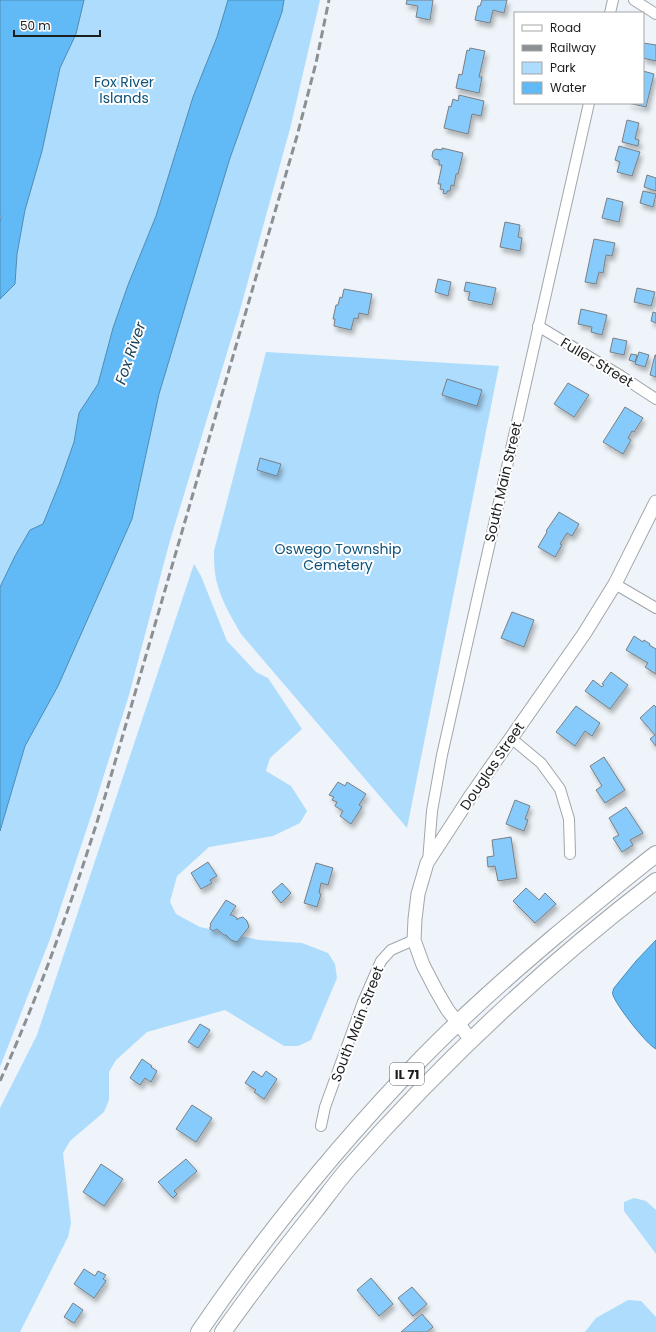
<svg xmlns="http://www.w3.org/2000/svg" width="656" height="1332" viewBox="0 0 656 1332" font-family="Poppins,sans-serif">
<defs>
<filter id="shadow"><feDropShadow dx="2.5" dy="4.5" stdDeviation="2" flood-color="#0004"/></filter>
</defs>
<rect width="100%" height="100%" fill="#eef4f9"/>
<g fill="#aedcfd">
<polygon points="84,0 228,0 217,37 193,97 156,216 128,285 113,328 98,384 79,413 74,442 60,482 43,524 30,531 0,587 0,299 15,284 17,254 25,210 42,151 60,68 76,34"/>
<polygon points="284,0 320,0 291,125 240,310 169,544 129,695 93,810 50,939 0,1067 0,831 25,746 58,686 132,519 159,394 194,277 230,158 282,12"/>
<path d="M266 352 499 366 407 828 241 634C230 615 218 595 215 573 214 566 214 558 214 551Z"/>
<polygon points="194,564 201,576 227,641 256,672 268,678 302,729 270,758 266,771 291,786 307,811 300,823 273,836 209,847 177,876 170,902 176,914 200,927 259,940 302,943 328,953 335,964 337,978 311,1040 298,1046 284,1046 225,1010 147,1032 116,1060 109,1072 109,1100 104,1112 70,1141 63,1153 71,1223 68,1237 20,1332 0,1332 0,1108 37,1035"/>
<polygon points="634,1198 646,1201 656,1210 656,1254 624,1211 624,1202"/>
<polygon points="628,1300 641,1301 656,1317 656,1332 585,1332 596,1318"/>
</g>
<g fill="#61baf6" stroke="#4c8bb5">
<polygon points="0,0 84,0 76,34 60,68 42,151 25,210 17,254 15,284 0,299 0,222 1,217 0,215"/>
<polygon points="228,0 284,0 282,12 230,158 194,277 159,394 132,519 58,686 25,746 0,831 0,587 15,556 30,530 43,524 60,482 74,442 79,413 98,384 113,328 128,285 156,216 193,97 217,37"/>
<path d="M656 940V1049C646 1044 616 1005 613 995 612 992 613 991 614 988L636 961Z"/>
</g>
<g fill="#87cbfc" stroke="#7a7f83" filter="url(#shadow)">
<polygon points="407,0 433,0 430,20 416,17 418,6 406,4"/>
<polygon points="482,0 507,0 504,13 493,10 490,23 475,20 478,6 480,6"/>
<polygon points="643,43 656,45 656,61 643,58"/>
<polygon points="470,48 485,51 479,77 482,77 479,93 456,88 459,74 462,75 467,50 469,51"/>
<polygon points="643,71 654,74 646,107 628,103 643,103"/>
<polygon points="459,95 484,101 481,116 472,114 468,134 444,128 449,106 451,107 453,99 458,101"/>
<polygon points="627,120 639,123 635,139 639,140 638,146 622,142"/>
<polygon points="619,146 640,152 632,176 617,172 620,162 615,160"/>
<polygon points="442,148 463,153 458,174 456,174 454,186 451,185 450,191 447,191 447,193 444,194 443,193 444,190 440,189 441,184 438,184 442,165 439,165 439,160 434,159 432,156 433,151 436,149 442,150"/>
<polygon points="647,175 656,178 656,191 644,187"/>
<polygon points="643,191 656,194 653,207 640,203"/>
<polygon points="607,198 623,202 619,222 602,218"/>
<polygon points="505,222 520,225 518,237 522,238 520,251 500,247"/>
<polygon points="594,239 615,243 612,256 606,255 603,273 599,272 596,284 585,282"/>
<polygon points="438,279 451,282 448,296 435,292"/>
<polygon points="466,282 496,288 492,305 468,300 470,292 464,291"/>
<polygon points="637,288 655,292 651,306 634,302"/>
<polygon points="344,289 372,294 368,315 359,313 358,319 354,318 351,330 334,326 335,319 333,319 336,305 338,305 340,297 342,298"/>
<polygon points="581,309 607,315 602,335 591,332 592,327 578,324"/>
<polygon points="653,312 656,313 656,323 651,321"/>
<polygon points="613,338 627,341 624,355 610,352"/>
<polygon points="639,352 649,355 645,367 635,364"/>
<polygon points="631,354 637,355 635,362 629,360"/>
<polygon points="655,355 656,355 656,377 650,375"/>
<polygon points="447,379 482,390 477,406 442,395"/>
<polygon points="568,383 589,395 574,417 554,404"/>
<polygon points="625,407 643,418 634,432 632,431 628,438 631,440 623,454 603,442"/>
<polygon points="260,458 281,464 277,476 257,470"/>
<polygon points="559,512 579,524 572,536 567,533 560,544 562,545 555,557 538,547 547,532 546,531"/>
<polygon points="512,612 534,620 524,647 501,638"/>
<polygon points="634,636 643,642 644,640 650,644 649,645 656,649 656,674 645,667 648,663 626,650"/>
<polygon points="611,672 628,685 610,709 585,691 593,680 602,687 604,685 602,684"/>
<polygon points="654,705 656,707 656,746 650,739 655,735 640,718"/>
<polygon points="576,706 600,723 592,736 585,731 575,746 556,732"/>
<polygon points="604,757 625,790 605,803 596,790 602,786 590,766"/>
<polygon points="338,782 345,786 347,782 366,794 359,805 362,807 351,824 340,816 343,811 335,806 337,802 332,800 334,797 329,795"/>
<polygon points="515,800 530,806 525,819 528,820 524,831 506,824"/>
<polygon points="626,807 643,833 630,840 633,845 622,852 613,838 619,835 609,818"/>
<polygon points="511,837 517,878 498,881 495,866 488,867 487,857 494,856 492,840"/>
<polygon points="208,862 217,876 210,880 212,883 201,889 191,873"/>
<polygon points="316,863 333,868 328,885 321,883 319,893 321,894 317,907 304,903"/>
<polygon points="282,883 291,893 281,903 272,892"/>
<polygon points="526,888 539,900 545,893 556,904 535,923 513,901"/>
<polygon points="226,900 236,906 230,915 232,915 237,918 237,920 239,918 243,917 247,921 249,927 237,942 231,940 226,935 224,935 217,929 213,931 210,929 210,927 211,925 210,924"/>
<polygon points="200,1024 210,1030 198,1048 188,1042"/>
<polygon points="142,1059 152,1066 151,1067 157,1071 151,1082 145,1078 140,1085 130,1078"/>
<polygon points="253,1071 262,1077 266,1071 277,1079 264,1099 254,1092 256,1090 245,1083"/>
<polygon points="192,1105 212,1118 196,1142 176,1129"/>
<polygon points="186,1159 197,1171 174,1191 177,1194 173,1198 158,1182"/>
<polygon points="101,1164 123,1179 104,1206 83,1192"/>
<polygon points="84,1269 95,1276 98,1271 106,1275 103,1279 106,1281 94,1298 74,1284"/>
<polygon points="371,1278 393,1304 379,1316 357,1290"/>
<polygon points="412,1287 427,1304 413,1316 398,1298"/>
<polygon points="73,1303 83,1310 74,1323 64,1317"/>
<polygon points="422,1314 433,1327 427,1332 401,1332"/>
</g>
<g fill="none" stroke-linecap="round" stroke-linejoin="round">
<defs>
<g id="minor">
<polyline points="634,0 656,14"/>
<polyline points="610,13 613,0"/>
<polyline points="538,326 621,376 656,399"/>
<polyline points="615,584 656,608"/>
<polyline points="511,738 541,763 560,789 569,819 570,854"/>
<polyline points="428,862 432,811 442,755 589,103"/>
<polyline points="321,1126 325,1107 363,1002 381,961 391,950 414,940"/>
</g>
<polyline id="tertiary" points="471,1040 447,1009 436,990 423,965 414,940 415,919 418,894 427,863 470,797 584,634 615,584 656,502"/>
<g id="primary">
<path d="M199 1332C265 1235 340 1143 422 1058 463 1016 508 976 553 938 587 910 621 881 656 854"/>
<path d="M223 1332C252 1291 283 1251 315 1211 326 1197 336 1183 348 1169 441 1063 545 966 656 881"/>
</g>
</defs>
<use href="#minor" stroke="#a0a6aa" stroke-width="12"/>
<use href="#tertiary" stroke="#a0a6aa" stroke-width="15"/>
<use href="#primary" stroke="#a0a6aa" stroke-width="18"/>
<use href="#minor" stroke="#fff" stroke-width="10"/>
<use href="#tertiary" stroke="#fff" stroke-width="13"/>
<use href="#primary" stroke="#fff" stroke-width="16"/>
<path stroke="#8c9093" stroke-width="3" stroke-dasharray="8 4" stroke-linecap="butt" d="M0 1081C42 988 76 891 106 793L297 136 316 63 329 0"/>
</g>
<g text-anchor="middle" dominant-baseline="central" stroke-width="4" stroke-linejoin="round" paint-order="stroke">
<rect fill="#fff" stroke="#5f6162" stroke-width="1" x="390" y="1063" width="34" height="22" rx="3"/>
<g font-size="13" font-weight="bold" fill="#1b1d1e">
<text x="407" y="1074">IL 71</text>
</g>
<g font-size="14" fill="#0e527a" stroke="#fff">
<text x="124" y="82">Fox River<tspan x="124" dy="16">Islands</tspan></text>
<text x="338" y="549">Oswego Township<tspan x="338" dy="16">Cemetery</tspan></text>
</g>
<g font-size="14" fill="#1b1d1e" stroke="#fff">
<text transform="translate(597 362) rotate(31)">Fuller Street</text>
<text transform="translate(503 482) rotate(-77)">South Main Street</text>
<text transform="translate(492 766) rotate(-56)">Douglas Street</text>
<text transform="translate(357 1024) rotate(-69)">South Main Street</text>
</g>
<g font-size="15" font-style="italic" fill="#1d435c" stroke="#fff">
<text transform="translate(130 353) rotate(-71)">Fox River</text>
</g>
</g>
<rect x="514" y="12" width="130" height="92" fill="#ffffff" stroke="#a4a5a5"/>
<rect x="522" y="25" width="20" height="6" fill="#ffffff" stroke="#a4a5a5"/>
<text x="550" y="32" font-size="12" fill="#1b1d1e">Road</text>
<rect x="522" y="45" width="20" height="6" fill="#8c9093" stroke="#a4a5a5"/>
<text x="550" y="52" font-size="12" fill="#1b1d1e">Railway</text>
<rect x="522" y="62" width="20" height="12" fill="#aedcfd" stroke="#a4a5a5"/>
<text x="550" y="72" font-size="12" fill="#1b1d1e">Park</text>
<rect x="522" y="82" width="20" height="12" fill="#61baf6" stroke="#a4a5a5"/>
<text x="550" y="92" font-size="12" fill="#1b1d1e">Water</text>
<path d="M14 30v6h86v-6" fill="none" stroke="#1b1d1e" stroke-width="2"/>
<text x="20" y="30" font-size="12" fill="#1b1d1e" stroke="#ffffff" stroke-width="3" paint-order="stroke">50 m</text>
</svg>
